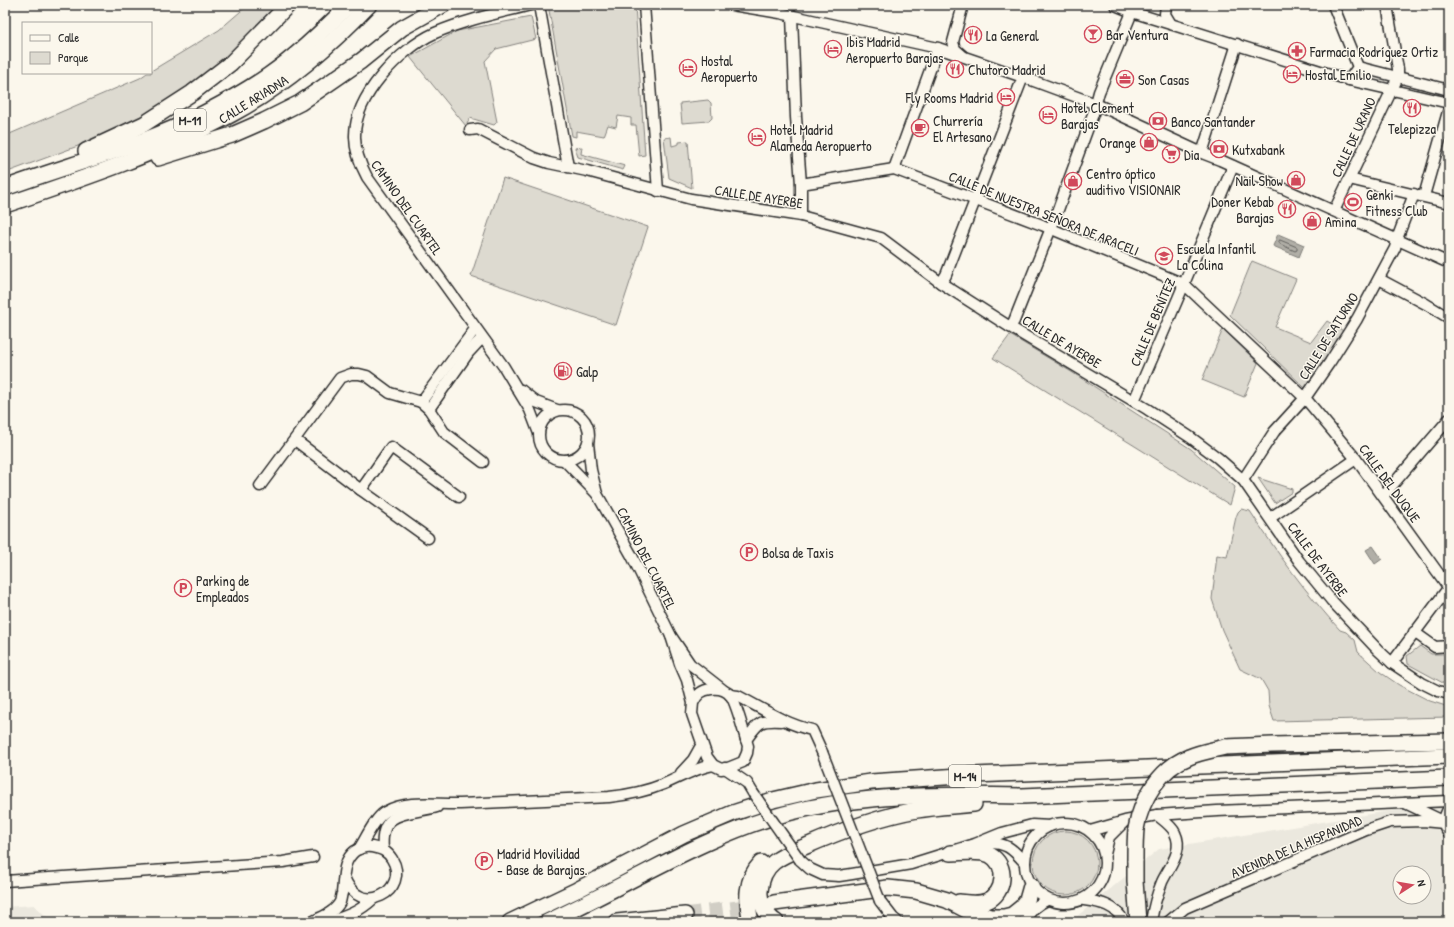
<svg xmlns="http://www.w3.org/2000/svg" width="1454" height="927" viewBox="0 0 1454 927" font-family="'Patrick Hand',sans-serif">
<rect width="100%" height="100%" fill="#fbf7ec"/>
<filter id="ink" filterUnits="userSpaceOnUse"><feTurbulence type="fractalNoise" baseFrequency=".025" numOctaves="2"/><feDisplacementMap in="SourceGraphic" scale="8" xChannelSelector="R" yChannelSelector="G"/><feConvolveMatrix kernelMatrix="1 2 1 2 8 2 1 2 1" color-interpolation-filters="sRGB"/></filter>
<g filter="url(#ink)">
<g fill="#ebe8de" fill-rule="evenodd">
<path d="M1449 801V922H1070L1159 849ZM1400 873H1424V897H1400Z"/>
<polygon points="34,905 52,922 5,922 5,907"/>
</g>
<g fill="#dddad0" stroke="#84827e">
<polygon points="248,5 280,5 227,59 152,113 86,143 5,173 5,136 140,78 147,73 151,73 151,71 219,30"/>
<polygon points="548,5 635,5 645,155 639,156 636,125 631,125 631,118 618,116 616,127 608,125 604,136 576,131 576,137 572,136"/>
<polygon points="531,17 536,39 496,49 485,61 497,122 494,125 470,118 466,126 410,57 457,31"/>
<polygon points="708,100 711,103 712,118 709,121 682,123 680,103"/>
<polygon points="671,137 672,146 679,144 679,142 688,141 692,188 669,178 664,138"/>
<polygon points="582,147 581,154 625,166 623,170 578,157 575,148"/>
<polygon points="503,178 648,227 616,325 471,276"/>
<polygon points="1252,261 1296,279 1275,327 1311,342 1327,321 1345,332 1307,390 1230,315"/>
<polygon points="1223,329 1258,363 1244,397 1202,380"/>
<polygon points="1010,335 1070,371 1191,449 1235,487 1230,505 993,358"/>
<polygon points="1258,478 1292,489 1292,492 1275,503"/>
<path d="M1241 509 1250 511C1277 553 1306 593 1340 630L1346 632 1355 640 1358 652 1380 672 1399 685 1430 701 1449 707V717L1274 721 1269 706 1268 691 1261 679 1240 669 1222 630 1212 599 1217 555 1227 557 1236 517 1238 512Z"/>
<polygon points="1420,646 1431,654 1449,654 1449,685 1443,683 1408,664 1407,656"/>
<circle cx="1065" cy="863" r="32"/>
</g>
<g fill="#b1afa7" stroke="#7b7a75">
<polygon points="1278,234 1304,245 1299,257 1273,246"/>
<polygon points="1373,546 1382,559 1375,564 1366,550"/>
</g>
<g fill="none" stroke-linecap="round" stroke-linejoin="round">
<polygon stroke="#61605d" stroke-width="1" points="1280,240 1297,247 1297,250 1295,251 1280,244 1279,242"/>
<polyline stroke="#d1cec5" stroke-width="15" stroke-dasharray="15 8" stroke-linecap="butt" points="685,915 761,905"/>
<defs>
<g id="minor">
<path d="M531 5C499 13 465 20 435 33 400 49 354 96 355 137 355 152 360 164 367 177L504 367 530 410 538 431"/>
<polyline points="539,5 568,167"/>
<polyline points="644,5 658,191"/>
<polyline points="732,5 780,13 938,48 1023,77 1096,104 1202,153 1220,160 1449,263"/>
<polyline points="1115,5 1132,12 1349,80 1449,103"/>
<polyline points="1166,5 1165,14 1171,24"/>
<polyline points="1333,5 1358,67 1349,80"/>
<polyline points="792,16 796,117 801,184 801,216"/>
<polyline points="963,56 955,49 953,42 963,5"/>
<polyline points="1358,67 1449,90"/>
<polyline points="470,130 478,129 534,158 549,163 587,171 691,199 801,216 881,238 941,283 1010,327 1147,409 1190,437 1218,458 1243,480 1299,561 1331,600 1378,650 1392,663 1422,683 1438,691 1449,694"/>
<polyline points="1202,153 1237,44"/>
<polyline points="894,169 938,48"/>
<polyline points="1349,179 1449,203"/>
<polyline points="801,184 894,169 1042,225 1184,284 1305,398 1356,459 1449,588"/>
<polyline points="1424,196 1449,108"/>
<polyline points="1334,211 1398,77 1398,69 1387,5"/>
<polyline points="1379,279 1426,304 1449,318"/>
<polyline points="941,283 946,275 1023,77"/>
<polyline points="1010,327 1014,321 1055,218 1093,114 1099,92 1135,5"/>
<polyline points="521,390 536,402 557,410"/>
<polyline points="1134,401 1179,296 1233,166"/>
<polyline points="421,402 475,329"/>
<polyline points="429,409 469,352 482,338"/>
<circle cx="564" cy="435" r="25"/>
<polyline points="295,440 361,490 428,538"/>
<polyline points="588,443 591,470 597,494"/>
<polyline points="565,461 597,494 632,556 671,636 690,664 722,689"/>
<polyline points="1243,480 1274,432 1305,398 1330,362 1357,319 1395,248 1397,239 1414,194"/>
<polyline points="260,486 340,378 351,374 359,374 367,376 390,393 421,402 429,409 444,432 483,462"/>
<polyline points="361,490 391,447 459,497"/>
<polyline points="1383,496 1449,419"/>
<polyline points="1270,518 1356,459"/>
<polyline points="1414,632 1435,647 1449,646"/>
<path d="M671 636 680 664 687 680 693 703 692 714 707 757 713 765 721 769 728 768 743 762 747 753 748 746C744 734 737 705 731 696 726 690 719 688 711 689 702 690 697 694 693 703"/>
<polyline points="1392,663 1449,587"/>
<path d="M730 695 738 696C763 709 785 724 812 730L822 752"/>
<path d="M746 740C759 722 759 720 781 721"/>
<polyline points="725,768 747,783 753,793"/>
<polyline points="681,773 693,760 702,744"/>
<polyline points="1405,803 1443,821"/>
<path d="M1449 808C1443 817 1442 825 1449 834"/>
<circle cx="1065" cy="863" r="40"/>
<polyline points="1090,831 1125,821 1157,815 1217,811 1449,801"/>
<path d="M985 843C1006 842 1012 848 1025 863"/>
<path d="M359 849C366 838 375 818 385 812 408 799 436 805 460 804 510 802 560 799 609 797 628 795 647 791 664 784 681 777 695 768 713 765"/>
<path d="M383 849C379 809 408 815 437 807"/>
<polyline points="1105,854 1109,837 1124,822"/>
<polyline points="800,860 810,869 823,875 839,876 852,874 911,864 975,844 1002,833 1032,825 1050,826"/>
<polyline points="5,881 283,862 313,857"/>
<path d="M1084 900C1100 902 1116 905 1124 922"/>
<polyline points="880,901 893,918 898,922"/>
<path d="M311 922C322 917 334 913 340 902 341 899 341 896 342 893 344 878 342 861 355 851 360 848 366 846 372 847 382 849 387 851 392 859 411 890 360 920 344 877"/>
<path d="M329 922C347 916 359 912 373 899"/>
<path d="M1024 922C1030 911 1036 905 1047 900"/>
<path d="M1151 922C1153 909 1157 894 1162 882 1169 867 1184 851 1175 833 1172 826 1163 820 1157 815"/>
<polyline points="1168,922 1185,908 1366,830 1390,822 1423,821 1444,823"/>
</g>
<g id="highway">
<polyline points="86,151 144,124 192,93 231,63 288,5"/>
<polyline points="158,158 232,135 264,121 300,103 361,61 402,28 443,5"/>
<path d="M5 188C65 166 127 150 185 123 211 110 245 92 269 75 298 55 324 29 349 5"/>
<path d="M5 205C82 179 160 153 232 114 284 86 329 47 369 5"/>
<polyline points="1225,747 1273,745 1449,741"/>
<path d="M950 853C962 853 979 850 990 855 1008 865 1005 893 987 901 978 905 969 903 959 902"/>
<polyline points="1135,860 1135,881 1138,922"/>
<polyline points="774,903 888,888 916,891 947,900 970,912 991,917 1004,917 1012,915 1022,907 1027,900 1031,886"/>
<polyline points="510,922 577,890 684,834 733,813 773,800 816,790 871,782 974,775 1449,756"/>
<path d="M547 922C624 887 703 836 784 814 858 794 946 794 1022 796L1449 778"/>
<polyline points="617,922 685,915"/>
<path d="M751 922C746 900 745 880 761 863"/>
<path d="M776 922C766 916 759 902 760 891 761 879 765 869 774 862 783 855 794 851 804 847 840 831 878 817 917 810 935 807 955 806 974 804"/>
</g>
</defs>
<use href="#minor" stroke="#2b2b2b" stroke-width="13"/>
<use href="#highway" stroke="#2b2b2b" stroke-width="18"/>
<use href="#minor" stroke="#fbf7ec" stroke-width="10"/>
<use href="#highway" stroke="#fbf7ec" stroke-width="15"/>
<defs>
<g id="minor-bridge">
<polyline points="822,752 880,901"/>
<polyline points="753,793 800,860"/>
</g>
<path id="highway-bridge" d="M1135 860C1135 849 1135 839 1136 829 1141 799 1160 768 1189 757 1200 752 1213 750 1225 747"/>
</defs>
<use href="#minor-bridge" stroke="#2b2b2b" stroke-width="13" stroke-linecap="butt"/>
<use href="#highway-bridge" stroke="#2b2b2b" stroke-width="18" stroke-linecap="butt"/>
<use href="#minor-bridge" stroke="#fbf7ec" stroke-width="10"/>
<use href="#highway-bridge" stroke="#fbf7ec" stroke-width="15"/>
</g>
</g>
<defs>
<symbol id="bar-ring" viewBox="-11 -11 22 22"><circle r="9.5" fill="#fbf7ec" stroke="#d1495b" stroke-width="1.5"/><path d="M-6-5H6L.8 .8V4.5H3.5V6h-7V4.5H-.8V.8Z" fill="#d1495b"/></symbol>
<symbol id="restaurant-ring" viewBox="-11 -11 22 22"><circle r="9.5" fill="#fbf7ec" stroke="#d1495b" stroke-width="1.5"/><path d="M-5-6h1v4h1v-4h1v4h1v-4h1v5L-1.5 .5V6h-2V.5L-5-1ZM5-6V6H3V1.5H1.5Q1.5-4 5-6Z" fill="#d1495b"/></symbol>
<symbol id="hotel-ring" viewBox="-11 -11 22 22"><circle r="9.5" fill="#fbf7ec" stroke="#d1495b" stroke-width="1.5"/><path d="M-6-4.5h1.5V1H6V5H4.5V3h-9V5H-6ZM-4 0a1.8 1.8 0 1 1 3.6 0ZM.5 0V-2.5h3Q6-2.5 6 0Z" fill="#d1495b"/></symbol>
<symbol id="pharmacy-ring" viewBox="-11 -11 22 22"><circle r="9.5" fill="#fbf7ec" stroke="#d1495b" stroke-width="1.5"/><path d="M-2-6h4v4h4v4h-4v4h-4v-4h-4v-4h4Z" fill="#d1495b"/></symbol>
<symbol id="office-ring" viewBox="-11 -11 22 22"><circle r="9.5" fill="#fbf7ec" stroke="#d1495b" stroke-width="1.5"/><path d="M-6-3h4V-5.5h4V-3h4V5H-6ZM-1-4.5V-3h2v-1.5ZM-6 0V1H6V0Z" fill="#d1495b"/></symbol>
<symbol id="bank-ring" viewBox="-11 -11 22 22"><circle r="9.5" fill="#fbf7ec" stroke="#d1495b" stroke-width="1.5"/><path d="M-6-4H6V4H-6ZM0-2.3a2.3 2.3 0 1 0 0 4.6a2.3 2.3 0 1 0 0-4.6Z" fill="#d1495b"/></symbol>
<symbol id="cafe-ring" viewBox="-11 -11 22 22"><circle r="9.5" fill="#fbf7ec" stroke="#d1495b" stroke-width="1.5"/><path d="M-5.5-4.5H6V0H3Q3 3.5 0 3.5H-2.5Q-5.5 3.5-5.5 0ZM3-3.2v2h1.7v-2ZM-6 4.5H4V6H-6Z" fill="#d1495b"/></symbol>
<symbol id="shop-ring" viewBox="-11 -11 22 22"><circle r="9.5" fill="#fbf7ec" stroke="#d1495b" stroke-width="1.5"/><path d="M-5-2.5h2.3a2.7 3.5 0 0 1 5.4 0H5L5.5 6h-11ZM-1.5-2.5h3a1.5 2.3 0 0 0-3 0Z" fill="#d1495b"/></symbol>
<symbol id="supermarket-ring" viewBox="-11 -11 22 22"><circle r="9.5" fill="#fbf7ec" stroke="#d1495b" stroke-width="1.5"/><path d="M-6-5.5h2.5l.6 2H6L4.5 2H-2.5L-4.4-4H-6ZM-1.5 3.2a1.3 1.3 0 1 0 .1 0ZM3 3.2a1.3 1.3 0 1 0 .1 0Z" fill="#d1495b"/></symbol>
<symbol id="stadium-ring" viewBox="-11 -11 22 22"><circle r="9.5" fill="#fbf7ec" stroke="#d1495b" stroke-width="1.5"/><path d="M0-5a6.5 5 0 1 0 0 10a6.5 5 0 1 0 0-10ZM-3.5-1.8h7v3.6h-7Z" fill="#d1495b"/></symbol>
<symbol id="school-ring" viewBox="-11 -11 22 22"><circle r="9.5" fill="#fbf7ec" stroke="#d1495b" stroke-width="1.5"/><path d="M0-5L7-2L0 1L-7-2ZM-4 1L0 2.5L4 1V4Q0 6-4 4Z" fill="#d1495b"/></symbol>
<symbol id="fuel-ring" viewBox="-11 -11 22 22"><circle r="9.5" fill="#fbf7ec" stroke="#d1495b" stroke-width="1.5"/><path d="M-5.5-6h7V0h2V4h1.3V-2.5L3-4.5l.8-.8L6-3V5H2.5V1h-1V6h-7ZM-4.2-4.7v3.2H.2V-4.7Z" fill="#d1495b"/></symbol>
<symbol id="parking-ring" viewBox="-11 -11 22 22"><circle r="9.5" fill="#fbf7ec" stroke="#d1495b" stroke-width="1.5"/><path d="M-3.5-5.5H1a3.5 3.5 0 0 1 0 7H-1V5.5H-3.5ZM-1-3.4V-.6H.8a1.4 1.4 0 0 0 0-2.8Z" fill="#d1495b"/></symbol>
</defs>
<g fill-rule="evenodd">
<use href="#bar-ring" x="1083" y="24" width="20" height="20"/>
<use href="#restaurant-ring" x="963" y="25" width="20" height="20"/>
<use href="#hotel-ring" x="823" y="39" width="20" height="20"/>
<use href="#pharmacy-ring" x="1287" y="41" width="20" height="20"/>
<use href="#hotel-ring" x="678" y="58" width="20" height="20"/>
<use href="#restaurant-ring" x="945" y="59" width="20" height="20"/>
<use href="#hotel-ring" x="1282" y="64" width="20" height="20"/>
<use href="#office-ring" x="1115" y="69" width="20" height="20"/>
<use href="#hotel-ring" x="996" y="87" width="20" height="20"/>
<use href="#restaurant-ring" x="1402" y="98" width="20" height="20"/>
<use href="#hotel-ring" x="1038" y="105" width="20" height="20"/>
<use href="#bank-ring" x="1148" y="111" width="20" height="20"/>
<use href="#cafe-ring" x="910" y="118" width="20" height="20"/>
<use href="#hotel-ring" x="747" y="127" width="20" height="20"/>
<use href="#shop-ring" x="1139" y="132" width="20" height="20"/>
<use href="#bank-ring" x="1209" y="139" width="20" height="20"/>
<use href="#supermarket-ring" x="1161" y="144" width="20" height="20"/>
<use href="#shop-ring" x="1286" y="170" width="20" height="20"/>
<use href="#shop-ring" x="1063" y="171" width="20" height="20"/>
<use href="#stadium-ring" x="1343" y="192" width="20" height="20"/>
<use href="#restaurant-ring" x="1277" y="199" width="20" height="20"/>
<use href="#shop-ring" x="1302" y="211" width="20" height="20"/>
<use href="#school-ring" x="1154" y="246" width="20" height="20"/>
<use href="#fuel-ring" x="553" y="361" width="20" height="20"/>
<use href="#parking-ring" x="739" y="542" width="20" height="20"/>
<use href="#parking-ring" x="173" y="578" width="20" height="20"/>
<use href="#parking-ring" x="474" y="851" width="20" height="20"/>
</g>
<g text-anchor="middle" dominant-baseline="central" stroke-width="3" stroke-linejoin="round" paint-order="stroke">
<g fill="#fbf7ec" stroke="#696865" stroke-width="1">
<rect x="174" y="109" width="32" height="22" rx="3"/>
<rect x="949" y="765" width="32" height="22" rx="3"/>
</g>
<g font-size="13" font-weight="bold" fill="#2b2b2b">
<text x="190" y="120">M-11</text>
<text x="965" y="776">M-14</text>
</g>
<g font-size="14" fill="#2b2b2b" stroke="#fbf7ec" text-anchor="start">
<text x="1106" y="34">Bar Ventura</text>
<text x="986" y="35">La General</text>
<text x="846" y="41">Ibis Madrid<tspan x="846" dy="16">Aeropuerto Barajas</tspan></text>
<text x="1310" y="51">Farmacia Rodríguez Ortiz</text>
<text x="701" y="60">Hostal<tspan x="701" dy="16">Aeropuerto</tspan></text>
<text x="968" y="69">Chutoro Madrid</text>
<text x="1305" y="74">Hostal Emilio</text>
<text x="1138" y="79">Son Casas</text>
<text x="993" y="97" text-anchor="end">Fly Rooms Madrid</text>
<text x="1061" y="107">Hotel Clement<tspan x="1061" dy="16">Barajas</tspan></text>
<text x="933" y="120">Churrería<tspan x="933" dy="16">El Artesano</tspan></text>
<text x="1171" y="121">Banco Santander</text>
<text x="1412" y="128" text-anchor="middle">Telepizza</text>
<text x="770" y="129">Hotel Madrid<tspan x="770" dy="16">Alameda Aeropuerto</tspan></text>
<text x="1136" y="142" text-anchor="end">Orange</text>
<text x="1232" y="149">Kutxabank</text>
<text x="1184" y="154">Dia</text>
<text x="1086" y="173">Centro óptico<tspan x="1086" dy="16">auditivo VISIONAIR</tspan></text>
<text x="1283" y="180" text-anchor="end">Nail Show</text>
<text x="1366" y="194">Genki<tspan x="1366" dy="16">Fitness Club</tspan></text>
<text x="1274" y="201" text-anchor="end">Doner Kebab<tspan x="1274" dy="16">Barajas</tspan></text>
<text x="1325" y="221">Amina</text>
<text x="1177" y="248">Escuela Infantil<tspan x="1177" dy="16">La Colina</tspan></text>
<text x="576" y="371">Galp</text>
<text x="762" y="552">Bolsa de Taxis</text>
<text x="196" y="580">Parking de<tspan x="196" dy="16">Empleados</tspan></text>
<text x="497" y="853">Madrid Movilidad<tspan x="497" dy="16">- Base de Barajas.</tspan></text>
</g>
<g font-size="14" fill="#2b2b2b" stroke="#fbf7ec">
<text transform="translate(253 99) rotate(-32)">CALLE ARIADNA</text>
<text transform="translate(1353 137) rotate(-65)">CALLE DE URANO</text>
<text transform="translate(759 196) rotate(9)">CALLE DE AYERBE</text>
<text transform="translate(407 207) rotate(55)">CAMINO DEL CUARTEL</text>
<text transform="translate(1044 213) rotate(22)">CALLE DE NUESTRA SEÑORA DE ARACELI</text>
<text transform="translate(1152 322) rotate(-67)">CALLE DE BENÍTEZ</text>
<text transform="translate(1328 336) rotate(-58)">CALLE DE SATURNO</text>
<text transform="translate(1062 341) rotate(31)">CALLE DE AYERBE</text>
<text transform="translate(1390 483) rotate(54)">CALLE DEL DUQUE</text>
<text transform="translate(647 558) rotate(63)">CAMINO DEL CUARTEL</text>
<text transform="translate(1318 559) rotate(53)">CALLE DE AYERBE</text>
<text transform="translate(1296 846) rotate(-23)">AVENIDA DE LA HISPANIDAD</text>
</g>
</g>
<rect width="1454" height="927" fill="none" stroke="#fbf7ec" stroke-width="20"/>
<rect x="10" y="10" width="1434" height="907" fill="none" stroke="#2b2b2b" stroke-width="1.5" filter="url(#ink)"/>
<rect x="22" y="22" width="130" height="52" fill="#fbf7ec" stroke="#a8a59f"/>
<rect x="30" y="35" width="20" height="6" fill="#fbf7ec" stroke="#a8a59f"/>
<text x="58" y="42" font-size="12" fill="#2b2b2b">Calle</text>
<rect x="30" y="52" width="20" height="12" fill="#dddad0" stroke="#a8a59f"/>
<text x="58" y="62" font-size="12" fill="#2b2b2b">Parque</text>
<g transform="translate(1412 885) rotate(78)"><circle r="19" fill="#fbf7ec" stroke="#a8a59f"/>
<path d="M0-3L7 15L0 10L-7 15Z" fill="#d1495b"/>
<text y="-6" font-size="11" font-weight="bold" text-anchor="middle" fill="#2b2b2b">N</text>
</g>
</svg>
